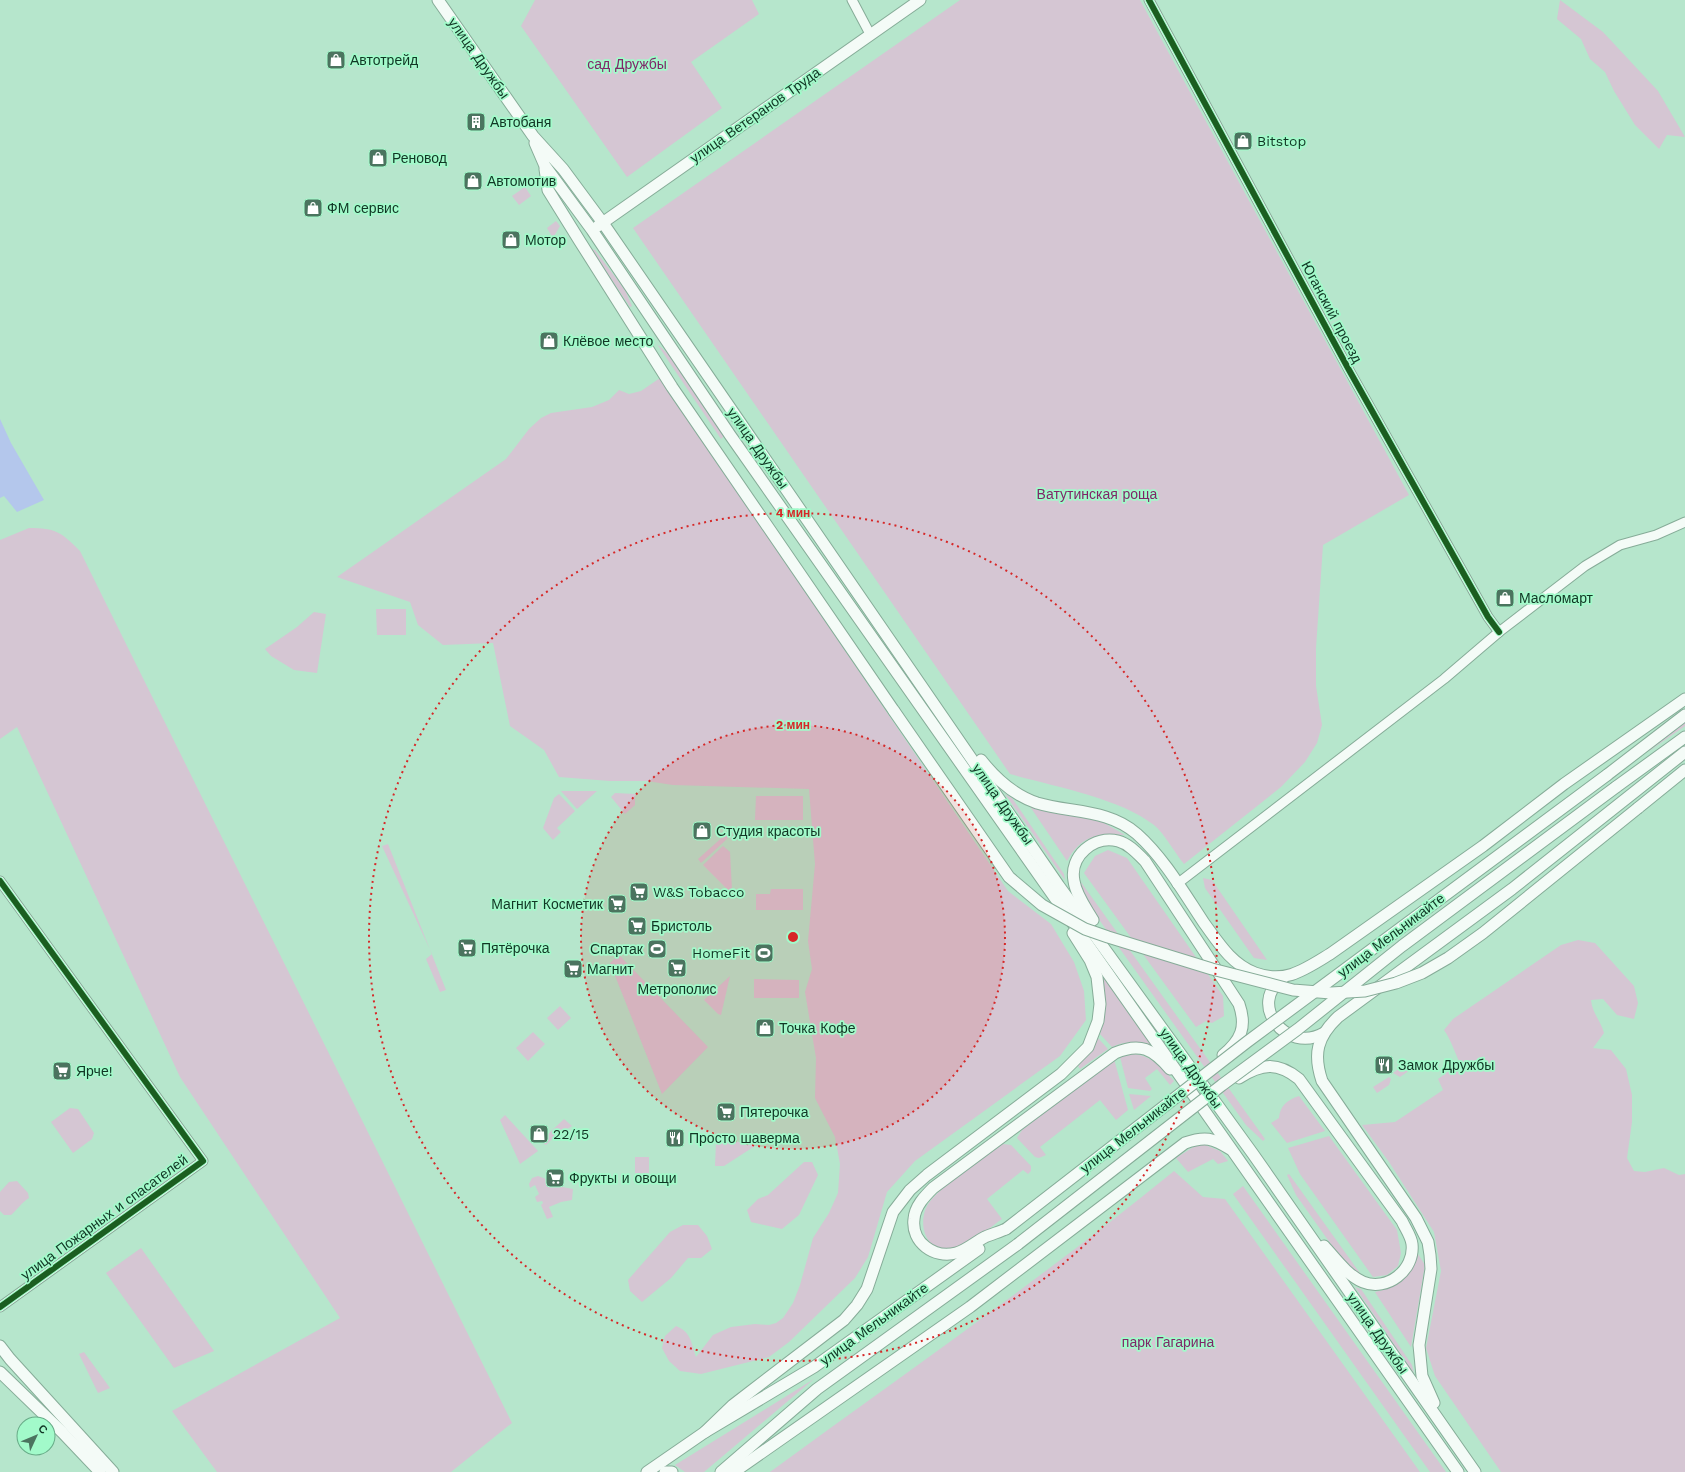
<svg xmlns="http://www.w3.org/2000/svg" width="1685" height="1472" viewBox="0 0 1685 1472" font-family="'Work Sans',sans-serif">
<rect width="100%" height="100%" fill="#b6e6cc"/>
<g fill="#d5c6d3">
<polygon points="535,0 752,0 759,14 691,62 722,108 627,177 521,26"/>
<path d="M960 0H1140L1409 495 1323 545 1316 648V686L1322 725 1317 743 1305 762 1281 787 1184 864C1174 852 1165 834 1154 825 1120 798 1052 786 1010 774L633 228Z"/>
<polygon points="1560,0 1603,32 1658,91 1685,137 1667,135 1659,149 1635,125 1614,91 1605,72 1590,59 1581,39 1557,19"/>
<polygon points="525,187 531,196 519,205 512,196"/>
<polygon points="556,221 560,226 553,238 547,228"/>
<polygon points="591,249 595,250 625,290 632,306 630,307"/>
<polygon points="657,344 673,358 724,436 721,439"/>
<path d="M660 378 1008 891 1051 924 1074 962 1084 991 1086 1020 1060 1056 915 1161 887 1192 868 1257 855 1278 789 1342 769 1357 701 1374 680 1371 669 1361 662 1348 665 1336 676 1326C691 1332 691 1342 696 1357L713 1335 731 1327 755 1324 769 1325 776 1323 783 1318 793 1303 800 1285 813 1238 829 1213 838 1193 840 1164 835 1137 815 1098 816 1058 805 992 812 969 808 941 815 864 809 789 673 785 647 781H610L559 777 544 750 510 726 493 643 443 645 418 625 410 602 337 577 506 459 529 429 541 418 551 413 592 407 609 400 619 390 629 394 641 391Z"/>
<path d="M29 528C56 528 61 532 80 551L512 1423 451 1472H217L172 1411 340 1318 180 1077 17 727 0 739V540Z"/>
<polygon points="376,609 406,609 406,635 377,635"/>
<polygon points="314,612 326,614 317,673 294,670 271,656 265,649 297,627"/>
<polygon points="1685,722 1685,726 1649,751 1648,750"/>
<polygon points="561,791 597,791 577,809"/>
<polygon points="615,793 635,794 635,805 625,814 611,797"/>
<polygon points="559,794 575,811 557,828 561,832 553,840 543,828 554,798"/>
<polygon points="1005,794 1012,798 1064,874 1065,880"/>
<polygon points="756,796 803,796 803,820 755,820"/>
<path d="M1029 805 1099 820 1125 835C1097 833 1081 836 1067 861Z"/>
<polygon points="726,834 729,837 701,863 698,859"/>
<polygon points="388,844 446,990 440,992 426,959 432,954 382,846"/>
<polygon points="723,846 730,852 732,890 730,892 703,865"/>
<polygon points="1108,850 1127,858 1223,996 1224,1016 1212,1023 1206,1021 1196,1027 1084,873 1095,856"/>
<polygon points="1078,878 1265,1139 1263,1141 1246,1125 1085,900"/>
<polygon points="1203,878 1212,880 1267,960 1254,958 1205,888"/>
<polygon points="771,889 803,889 803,910 756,910 756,894 770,894"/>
<path d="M1578 940 1595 943 1634 986 1638 1003 1634 1019 1617 1015 1603 999 1591 1000C1592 1013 1601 1021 1604 1033L1593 1048 1611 1050 1626 1069 1632 1095V1122L1627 1158 1634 1171 1645 1172 1664 1168 1679 1175 1685 1174V1472H1501L1435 1376 1426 1348 1441 1271 1434 1232 1389 1162 1362 1125 1395 1122 1443 1090 1438 1079 1460 1063C1454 1051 1452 1042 1444 1030L1453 1019 1561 945Z"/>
<polygon points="619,955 708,1047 662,1094 610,963"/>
<path d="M1100 973 1153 1047C1139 1042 1126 1040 1112 1047L1100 1034C1107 1013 1107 994 1100 973Z"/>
<polygon points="730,976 721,1015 718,1014 704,1000"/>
<polygon points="754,979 799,980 799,998 754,998"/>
<polygon points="560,1006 571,1018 558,1030 547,1018"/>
<polygon points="533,1032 545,1044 528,1061 516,1048"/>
<polygon points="1098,1038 1108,1049 1080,1069 1078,1066 1088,1055"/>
<path d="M1134 1054C1152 1056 1162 1068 1174 1081L1170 1085 1157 1069 1145 1078 1152 1089 1150 1091 1128 1088 1120 1057Z"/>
<polygon points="1114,1059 1128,1110 1116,1120 1100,1100 1040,1147 1046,1155 1039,1158 1035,1157 1017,1138 1022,1130"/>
<polygon points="1409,1062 1413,1068 1400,1077 1393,1073"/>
<polygon points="1389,1077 1391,1079 1389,1085 1377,1093 1373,1087"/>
<polygon points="1129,1094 1151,1096 1134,1110"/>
<path d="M1299 1096 1325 1131 1287 1143 1271 1123 1279 1118C1280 1106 1287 1100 1299 1096Z"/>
<polygon points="70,1108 78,1109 94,1133 92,1139 73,1153 51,1122"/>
<polygon points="505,1115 538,1151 520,1164 500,1120"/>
<polygon points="564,1119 572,1126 555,1136 546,1145 540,1142"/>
<polygon points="1329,1136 1397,1230 1401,1253 1398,1266 1387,1275 1373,1277 1300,1174 1288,1148"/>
<polygon points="716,1142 758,1142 758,1144 724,1166 715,1166"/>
<path d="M1003 1144 1011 1145 1031 1166V1171L1028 1174 1023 1170 987 1199 1002 1219C989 1228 968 1247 953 1250 924 1254 915 1219 931 1200 950 1178 979 1161 1003 1144Z"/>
<polygon points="1203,1144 1220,1151 1228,1161 1218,1164 1213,1159 1188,1172 1176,1158 1195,1146"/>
<rect x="635" y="1157" width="14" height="16"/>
<polygon points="804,1162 812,1162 818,1175 799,1215 782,1229 751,1222 747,1210 758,1199 768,1195"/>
<path d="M1174 1171 1203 1197 1225 1199 1420 1472H770C905 1373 1044 1277 1174 1171Z"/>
<polygon points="1289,1174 1362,1276 1345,1264 1296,1195 1287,1175"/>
<polygon points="538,1176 546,1179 546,1184 573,1189 572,1200 561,1202 549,1207 553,1217 547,1219 541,1205 543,1203 542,1201 537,1202 535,1197 539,1194 535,1185 530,1188 529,1184 532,1178"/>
<path d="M17 1181 28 1193 29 1198C22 1202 17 1210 11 1215H4L0 1211V1192L9 1182Z"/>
<polygon points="1243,1186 1446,1472 1430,1472 1233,1194"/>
<polygon points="683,1225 698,1225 707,1236 712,1249 701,1258 688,1258 671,1278 642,1302 630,1291 628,1280 670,1232"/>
<polygon points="141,1248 214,1351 174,1368 106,1273"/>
<path d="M1418 1254 1425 1265 1411 1347 1375 1292C1399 1287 1409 1276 1418 1254Z"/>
<polygon points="1355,1287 1361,1289 1412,1365 1414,1374"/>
<polygon points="84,1352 110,1388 98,1393 79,1354"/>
<polygon points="814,1379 704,1472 685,1472 675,1465"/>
</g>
<polygon fill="#b4c7ec" points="0,419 11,443 44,500 17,512 4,496 0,498"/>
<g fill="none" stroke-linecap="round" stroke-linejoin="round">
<defs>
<g id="minor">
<polyline points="852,0 870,34"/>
<polyline points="1149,0 1349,370 1488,617 1499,632"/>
<polyline points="0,881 203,1161 0,1307"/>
<polyline points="1177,884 1444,679 1499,632 1585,566 1620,545 1656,535 1685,522"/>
</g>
<g id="major">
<polyline points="438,0 533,136 563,169 603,223 1059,886 1253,1154 1475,1472"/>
<polyline points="535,143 545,166 592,230 730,435 1458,1472"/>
<polyline points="545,169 548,190 579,240 672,387 894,711"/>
<polyline points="598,226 920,0"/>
<path d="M981 760C996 779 1013 795 1037 803 1071 813 1109 809 1137 834 1164 858 1184 893 1204 923 1218 942 1231 964 1255 973 1285 984 1304 970 1330 954L1483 846 1564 784 1685 699"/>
<polyline points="1607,775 1685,715"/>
<polyline points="1616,787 1685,737"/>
<polyline points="1638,808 1685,770"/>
<path d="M1093 920C1086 908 1076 895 1074 881 1069 856 1094 835 1118 841 1129 844 1137 853 1145 861L1239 1004C1247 1027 1241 1040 1223 1055"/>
<path d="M1282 980C1248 1002 1285 1055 1324 1033"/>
<path d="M1239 1078C1262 1063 1278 1062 1299 1079L1402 1221C1405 1228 1411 1236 1412 1244 1415 1270 1387 1292 1363 1282 1347 1275 1336 1259 1324 1246"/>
<path d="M1006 1229C999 1232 992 1234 985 1237 975 1242 967 1250 956 1253 934 1259 911 1242 914 1219 915 1206 925 1196 933 1188L1115 1053C1140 1042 1153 1049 1170 1069"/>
<polyline points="0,1346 10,1359 113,1472"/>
<polyline points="0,1372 62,1432 100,1472"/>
<path d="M1434 1403 1422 1376 1419 1345 1431 1269 1430 1255 1428 1242 1416 1218 1322 1081C1313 1054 1317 1037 1338 1017L1512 889 1685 752"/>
<polyline points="705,1432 733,1405 844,1320 857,1305 867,1289 893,1212 910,1190 927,1175 1061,1074 1088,1047 1098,1021 1100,1004 1097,977 1090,960 1073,933"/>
<polyline points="647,1472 705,1432 814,1367 979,1249"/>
<polyline points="665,1472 672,1472"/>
<polyline points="721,1472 817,1389 1018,1244"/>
<path d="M734 1472 970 1307 1185 1143C1205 1136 1213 1138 1230 1149"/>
</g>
</defs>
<use href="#minor" stroke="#86ac98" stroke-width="11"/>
<use href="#major" stroke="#86ac98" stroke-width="13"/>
<use href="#minor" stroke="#f4fbf7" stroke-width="9"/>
<use href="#major" stroke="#f4fbf7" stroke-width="11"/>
<defs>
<g id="major-bridge">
<polyline points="894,711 1009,877 1042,905 1085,929 1108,937 1212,969 1293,990 1331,993 1365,991 1396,983 1422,973 1448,958 1483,933 1638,808"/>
<polyline points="1006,1229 1247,1042 1607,775"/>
<polyline points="1018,1244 1222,1085 1298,1029 1402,946 1616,787"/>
</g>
</defs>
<use href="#major-bridge" stroke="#86ac98" stroke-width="13" stroke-linecap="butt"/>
<use href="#major-bridge" stroke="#f4fbf7" stroke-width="11"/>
<defs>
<g id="cycleway">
<polyline points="1149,0 1349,370 1488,617 1499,632"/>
<polyline points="0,881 203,1161 0,1307"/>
</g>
</defs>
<use href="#cycleway" stroke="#a2faca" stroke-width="8"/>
<use href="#cycleway" stroke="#1b5e20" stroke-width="6"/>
</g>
<circle cx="793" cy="937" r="212" fill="#d62828" fill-opacity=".12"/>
<g fill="none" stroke="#d62828" stroke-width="2" stroke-dasharray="2 4">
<circle cx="793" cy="937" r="212"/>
<circle cx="793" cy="937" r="424"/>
</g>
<defs>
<symbol id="shop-square" viewBox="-11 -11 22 22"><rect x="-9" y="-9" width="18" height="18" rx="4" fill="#4b745f" stroke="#a2faca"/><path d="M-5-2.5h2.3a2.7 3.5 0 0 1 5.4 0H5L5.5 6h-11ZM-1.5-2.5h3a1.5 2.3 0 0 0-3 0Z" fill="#fff"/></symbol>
<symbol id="building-square" viewBox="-11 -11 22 22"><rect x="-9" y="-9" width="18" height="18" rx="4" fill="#4b745f" stroke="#a2faca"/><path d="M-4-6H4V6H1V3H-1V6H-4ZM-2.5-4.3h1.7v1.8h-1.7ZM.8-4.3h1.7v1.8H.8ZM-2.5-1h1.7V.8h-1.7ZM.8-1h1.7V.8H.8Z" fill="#fff"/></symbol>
<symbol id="supermarket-square" viewBox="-11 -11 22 22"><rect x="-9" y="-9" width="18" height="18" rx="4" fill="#4b745f" stroke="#a2faca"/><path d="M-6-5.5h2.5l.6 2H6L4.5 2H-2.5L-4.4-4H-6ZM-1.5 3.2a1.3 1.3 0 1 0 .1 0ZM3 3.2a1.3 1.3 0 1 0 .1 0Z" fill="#fff"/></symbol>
<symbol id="stadium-square" viewBox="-11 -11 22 22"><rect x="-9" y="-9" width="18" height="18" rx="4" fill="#4b745f" stroke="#a2faca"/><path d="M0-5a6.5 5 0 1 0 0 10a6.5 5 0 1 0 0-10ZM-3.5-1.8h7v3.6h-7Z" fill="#fff"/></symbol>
<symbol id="restaurant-square" viewBox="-11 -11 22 22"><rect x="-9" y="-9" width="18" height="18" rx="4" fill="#4b745f" stroke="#a2faca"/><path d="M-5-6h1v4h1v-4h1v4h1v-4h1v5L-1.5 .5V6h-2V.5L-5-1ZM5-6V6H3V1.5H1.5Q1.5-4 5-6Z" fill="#fff"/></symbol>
</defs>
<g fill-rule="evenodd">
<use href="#shop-square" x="325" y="49" width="22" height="22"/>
<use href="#building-square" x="465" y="111" width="22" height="22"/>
<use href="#shop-square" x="1232" y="130" width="22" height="22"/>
<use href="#shop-square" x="367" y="147" width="22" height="22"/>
<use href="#shop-square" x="462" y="170" width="22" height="22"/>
<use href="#shop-square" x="302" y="197" width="22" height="22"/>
<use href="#shop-square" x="500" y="229" width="22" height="22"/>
<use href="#shop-square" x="538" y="330" width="22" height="22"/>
<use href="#shop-square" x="1494" y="587" width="22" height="22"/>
<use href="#shop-square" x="691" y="820" width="22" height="22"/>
<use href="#supermarket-square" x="628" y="881" width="22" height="22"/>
<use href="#supermarket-square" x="606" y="893" width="22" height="22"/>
<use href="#supermarket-square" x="626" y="915" width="22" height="22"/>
<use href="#supermarket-square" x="456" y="937" width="22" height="22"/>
<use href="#stadium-square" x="646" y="938" width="22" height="22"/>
<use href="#stadium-square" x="753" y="942" width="22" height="22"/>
<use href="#supermarket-square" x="666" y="957" width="22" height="22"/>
<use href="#supermarket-square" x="562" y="958" width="22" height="22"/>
<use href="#shop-square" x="754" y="1017" width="22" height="22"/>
<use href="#restaurant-square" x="1373" y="1054" width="22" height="22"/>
<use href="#supermarket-square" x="51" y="1060" width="22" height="22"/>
<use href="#supermarket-square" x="715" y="1101" width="22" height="22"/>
<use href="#shop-square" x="528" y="1123" width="22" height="22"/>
<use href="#restaurant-square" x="664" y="1127" width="22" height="22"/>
<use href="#supermarket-square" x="544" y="1167" width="22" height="22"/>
</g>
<g text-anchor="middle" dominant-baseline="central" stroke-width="3.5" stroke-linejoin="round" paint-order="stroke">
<g font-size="14" fill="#113624" stroke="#a2faca">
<text transform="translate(479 58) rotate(55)">улица Дружбы</text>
<text transform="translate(755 115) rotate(-35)">улица Ветеранов Труда</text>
<text transform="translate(1332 312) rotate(62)">Юганский проезд</text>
<text transform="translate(758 448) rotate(55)">улица Дружбы</text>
<text transform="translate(1003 804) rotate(55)">улица Дружбы</text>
<text transform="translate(1391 935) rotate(-37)">улица Мельникайте</text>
<text transform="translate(1191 1068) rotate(54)">улица Дружбы</text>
<text transform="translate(1133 1130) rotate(-38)">улица Мельникайте</text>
<text transform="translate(104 1217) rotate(-36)">улица Пожарных и спасателей</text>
<text transform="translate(874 1324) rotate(-36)">улица Мельникайте</text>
<text transform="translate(1378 1333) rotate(55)">улица Дружбы</text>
</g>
<g font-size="14" fill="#113624" stroke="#a2faca" text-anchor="start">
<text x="350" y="60">Автотрейд</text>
<text x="490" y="122">Автобаня</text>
<text x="1257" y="141">Bitstop</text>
<text x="392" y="158">Реновод</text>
<text x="487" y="181">Автомотив</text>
<text x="327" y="208">ФМ сервис</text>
<text x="525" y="240">Мотор</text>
<text x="563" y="341">Клёвое место</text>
<text x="1519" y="598">Масломарт</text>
<text x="716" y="831">Студия красоты</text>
<text x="653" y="892">W&amp;S Tobacco</text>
<text x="603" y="904" text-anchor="end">Магнит Косметик</text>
<text x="651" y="926">Бристоль</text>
<text x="481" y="948">Пятёрочка</text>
<text x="643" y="949" text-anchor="end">Спартак</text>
<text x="750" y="953" text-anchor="end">HomeFit</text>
<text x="587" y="969">Магнит</text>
<text x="677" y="989" text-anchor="middle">Метрополис</text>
<text x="779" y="1028">Точка Кофе</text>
<text x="1398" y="1065">Замок Дружбы</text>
<text x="76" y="1071">Ярче!</text>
<text x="740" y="1112">Пятерочка</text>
<text x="553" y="1134">22/15</text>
<text x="689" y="1138">Просто шаверма</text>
<text x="569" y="1178">Фрукты и овощи</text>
</g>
<g font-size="14" fill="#7f2668" stroke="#a2faca">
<text x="627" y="64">сад Дружбы</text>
<text x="1097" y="494">Ватутинская роща</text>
<text x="1168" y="1342">парк Гагарина</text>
</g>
</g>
<circle cx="793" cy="937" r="6" fill="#d62828" stroke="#a2faca" stroke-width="2"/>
<g font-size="12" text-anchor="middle" font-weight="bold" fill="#d62828" stroke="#a2faca" stroke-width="3.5" stroke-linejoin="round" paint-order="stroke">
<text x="793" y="517">4 мин</text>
<text x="793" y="729">2 мин</text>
</g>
<g transform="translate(36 1436) rotate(46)"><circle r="19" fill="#a2faca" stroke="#68ac88"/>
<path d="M0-3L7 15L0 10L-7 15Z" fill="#4b745f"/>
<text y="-6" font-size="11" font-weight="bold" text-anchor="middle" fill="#113624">С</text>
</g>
</svg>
